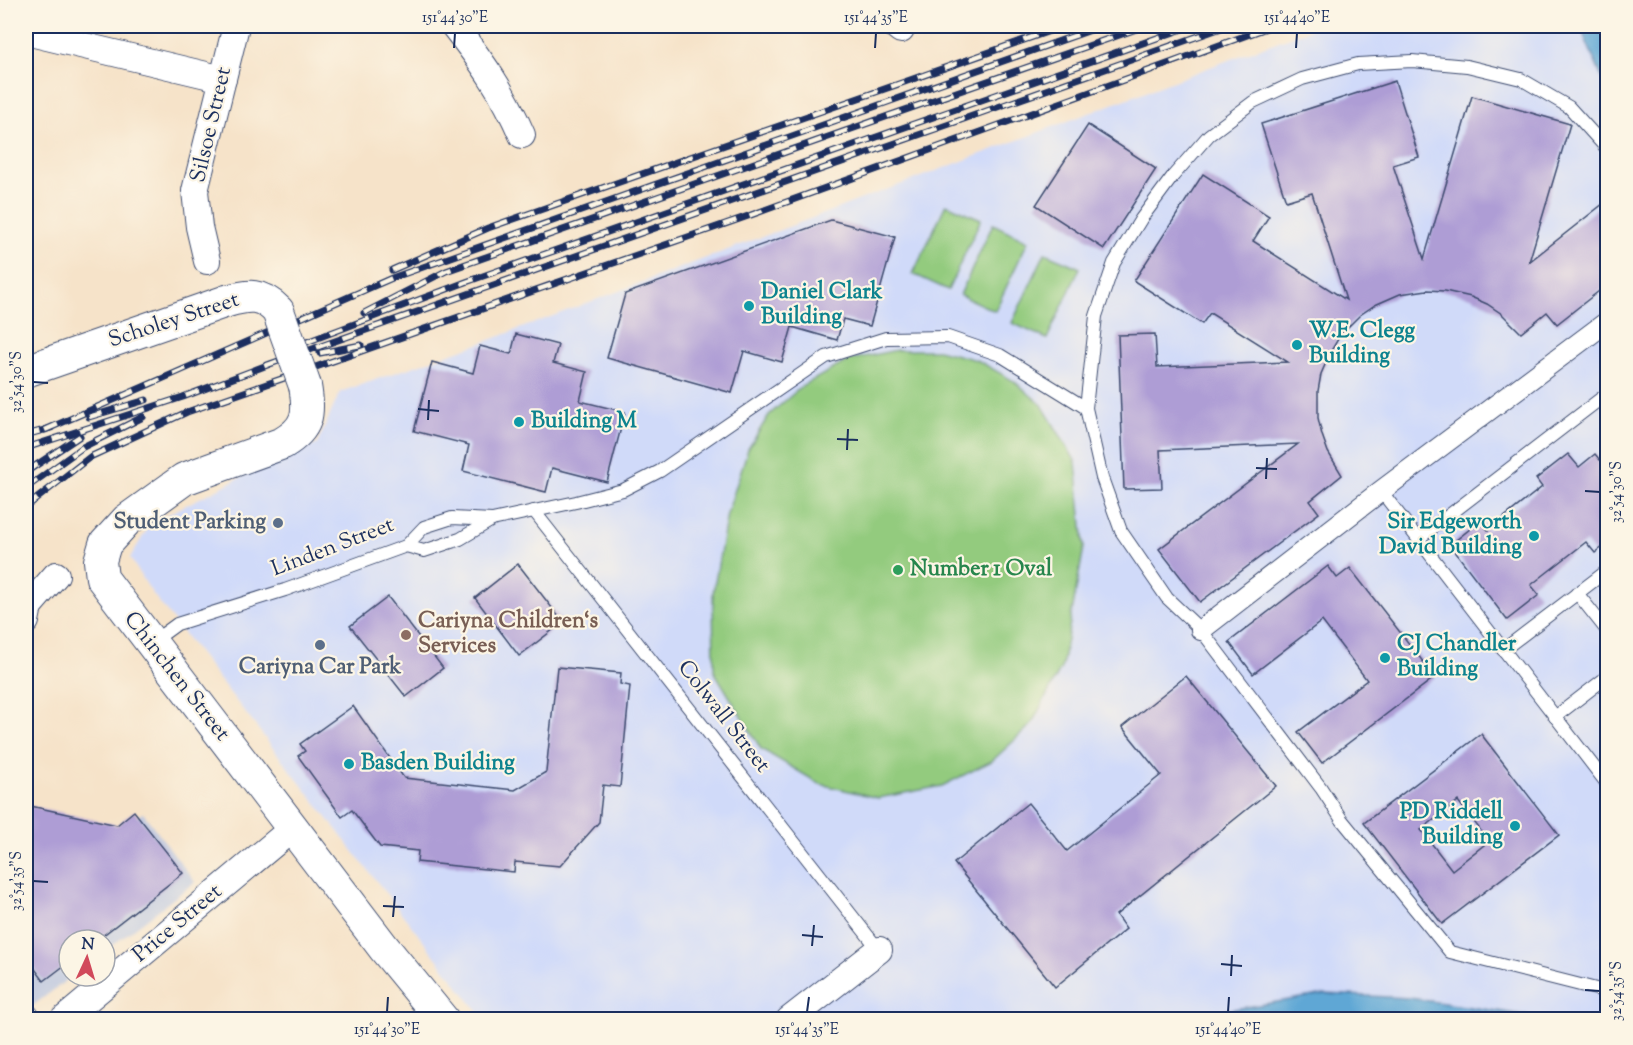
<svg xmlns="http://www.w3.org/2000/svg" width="1633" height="1045" viewBox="0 0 1633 1045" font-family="'Sorts Mill Goudy',serif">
<rect width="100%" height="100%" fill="#fcf5e5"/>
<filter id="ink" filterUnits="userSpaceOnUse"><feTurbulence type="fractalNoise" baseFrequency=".0167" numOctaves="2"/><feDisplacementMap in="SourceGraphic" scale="12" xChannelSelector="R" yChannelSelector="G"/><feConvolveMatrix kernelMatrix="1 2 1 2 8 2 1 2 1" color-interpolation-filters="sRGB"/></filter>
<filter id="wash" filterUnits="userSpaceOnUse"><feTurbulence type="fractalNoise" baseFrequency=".008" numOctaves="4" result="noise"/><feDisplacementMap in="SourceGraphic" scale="24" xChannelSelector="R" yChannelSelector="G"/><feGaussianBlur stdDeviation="1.35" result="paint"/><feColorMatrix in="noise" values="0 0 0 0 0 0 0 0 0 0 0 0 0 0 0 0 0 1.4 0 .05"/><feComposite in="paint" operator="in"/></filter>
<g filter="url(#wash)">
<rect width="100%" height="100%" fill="#f6e3c9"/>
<polygon fill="#d0daf9" points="1319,26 1607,26 1607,1019 1550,1019 1410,998 1325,994 1210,1013 1199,1020 484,1019 152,593 130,558 151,523 243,476 317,444 340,392 490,340"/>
<polygon fill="#bac4de" points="26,810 118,832 143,813 195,882 105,951 105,940 69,940 69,976 72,976 26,1011"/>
<g fill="#93cb7e" stroke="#577d6e" stroke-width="1.5">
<polygon points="946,204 981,219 948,290 913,274"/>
<polygon points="993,224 1028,241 995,311 960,295"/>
<polygon points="1045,253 1080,268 1047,339 1012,323"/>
<polygon points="897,350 938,350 977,360 1014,381 1042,405 1076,462 1084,547 1062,666 1031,725 992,761 942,786 878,798 820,784 761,749 714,671 713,593 727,514 748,449 769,415 802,386 849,360"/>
</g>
<g fill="#5ea7d5" stroke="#3c6b9a" stroke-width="1.5">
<polygon points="1580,26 1607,26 1607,90"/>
<polygon points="1325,994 1410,998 1550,1019 1199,1019 1210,1013"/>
</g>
<g id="blocks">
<g fill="#ae9dd5" fill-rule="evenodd">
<polygon points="1395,81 1419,157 1393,165 1424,259 1472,96 1570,124 1529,262 1608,200 1608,284 1557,324 1547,312 1521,333 1502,314 1487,304 1471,297 1445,291 1427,290 1400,294 1375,305 1360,315 1341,334 1332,349 1321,374 1318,391 1318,418 1322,435 1328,452 1342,475 1310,501 1319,513 1200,602 1159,549 1298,444 1160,450 1162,488 1124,489 1118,335 1155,334 1157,367 1288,362 1210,313 1202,324 1134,281 1203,174 1269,216 1253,241 1346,300 1312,193 1286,201 1261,124"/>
<polygon points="1088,125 1156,169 1104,249 1036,205"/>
<polygon points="831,220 895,237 870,326 843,319 837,340 792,327 782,362 744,351 732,393 607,358 625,294"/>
<polygon points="516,334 558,345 553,363 587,372 580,401 625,412 607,482 552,468 546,492 463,471 469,445 414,431 432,362 473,373 480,346 511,354"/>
<polygon points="1568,454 1579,467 1595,454 1600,460 1608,454 1608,543 1595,553 1586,542 1531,585 1539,595 1507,620 1450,545 1480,521 1488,530 1542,487 1536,479"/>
<polygon points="518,564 563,622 519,656 475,598"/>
<polygon points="1328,566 1337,578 1350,568 1435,677 1322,763 1298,732 1367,680 1322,621 1253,674 1229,642"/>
<polygon points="388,597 443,668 406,697 350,626"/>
<polygon points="557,667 621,673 620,684 630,686 620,787 603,785 599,822 560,866 515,862 514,872 417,862 418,851 380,847 352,810 342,817 298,756 305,751 300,744 353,706 404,778 515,790 546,772"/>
<polygon points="1186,676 1276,786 1116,915 1126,929 1055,987 954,863 1028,803 1067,851 1161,775 1122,727"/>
<path d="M1481 734 1559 835 1442 924 1364 823ZM1458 801 1489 841 1452 870 1421 830Z"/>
<polygon points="26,805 117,825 134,811 183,873 97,940 69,940 69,962 44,981 26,957"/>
</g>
</g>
</g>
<g filter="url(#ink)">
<use href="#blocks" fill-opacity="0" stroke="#3c4a6e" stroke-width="1.5"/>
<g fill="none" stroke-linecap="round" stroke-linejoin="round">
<defs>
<g id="service">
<polyline points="1608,150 1569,107 1521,79 1467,66 1412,61 1358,64 1302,79 1253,102 1209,135 1173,176 1141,219 1114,263 1096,316 1086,408 1102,478 1121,531 1167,598 1201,630 1321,788 1342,820 1450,952 1608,992"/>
<polyline points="1381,491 1608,785"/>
<polyline points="534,511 879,950"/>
<polyline points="1418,539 1608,393"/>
<polyline points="406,546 424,551 460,539 492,520"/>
<polyline points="1577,593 1608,632"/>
<polyline points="151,643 177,624 285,590 406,546 424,527 452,518 492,520 576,502 623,490 660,471 826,357 886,338 948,337 1000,355 1086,408"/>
<polyline points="1503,650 1608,570"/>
<polyline points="1555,717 1608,676"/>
</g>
<polyline id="pedestrian" points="1201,630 1381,491 1608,321"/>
<g id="minor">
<path d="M454 26C483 63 503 91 522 135"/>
<polyline points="896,26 901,30"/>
<polyline points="26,32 223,79"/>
<polyline points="207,261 199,227 195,191 236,26"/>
<polyline points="26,621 29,606 56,575"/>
<polyline points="26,1017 27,1020"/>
<polyline points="63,1020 293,828"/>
<polyline points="789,1020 879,950"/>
</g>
<g id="tertiary">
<polyline points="26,371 227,301"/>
<path d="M305 386C310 414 308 428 283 443L184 479 127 520 105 544 100 561 102 578 384 948 443 1020"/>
</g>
</defs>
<use href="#service" stroke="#3c4a6e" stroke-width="14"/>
<use href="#pedestrian" stroke="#3c4a6e" stroke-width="22"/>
<use href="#minor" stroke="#3c4a6e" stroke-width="28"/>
<use href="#tertiary" stroke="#3c4a6e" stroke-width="34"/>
<use href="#service" stroke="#fff" stroke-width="12"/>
<use href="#pedestrian" stroke="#fff" stroke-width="20"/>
<use href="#minor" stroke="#fff" stroke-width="26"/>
<use href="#tertiary" stroke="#fff" stroke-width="32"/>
<defs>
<g id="rail">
<polyline points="392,270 488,228 1064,26"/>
<polyline points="364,313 446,271 1145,26"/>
<polyline points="304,343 466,282 1191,26"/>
<polyline points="320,353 361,345"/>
<polyline points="89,417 146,400"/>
<polyline points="45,430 392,278 1102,26"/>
<polyline points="26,435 51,428"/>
<polyline points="26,448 183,397 270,364 1227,26"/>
<polyline points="26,472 80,436"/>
<polyline points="26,488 83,447 143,417"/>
<polyline points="26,507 90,457 187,412 751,215 1272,26"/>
</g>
</defs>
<use href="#rail" stroke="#1b2f5e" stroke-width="7"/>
<use href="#rail" stroke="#fcf5e5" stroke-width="4.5" stroke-dasharray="14" stroke-linecap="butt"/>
<defs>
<path id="tertiary-bridge" d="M227 301C249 295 261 293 278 311L305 386"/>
</defs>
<use href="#tertiary-bridge" stroke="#3c4a6e" stroke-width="34" stroke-linecap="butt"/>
<use href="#tertiary-bridge" stroke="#fff" stroke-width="32"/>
</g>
</g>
<path fill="none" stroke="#1b2f5e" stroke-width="2" d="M454 48 455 33M875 48 876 33M1296 48 1297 33M33 382 48 383M418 409 439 411M428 420 429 400M837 439 858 440M847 450 848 429M1256 468 1277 469M1266 479 1267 458M1585 491 1600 492M33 881 48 882M383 906 404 907M393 917 395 896M802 935 823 937M812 946 814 925M1221 964 1242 966M1231 976 1232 955M1585 990 1600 991M387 1012 388 997M807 1012 809 997M1228 1012 1229 997"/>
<g fill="#0f9aa8" stroke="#fcf5e5" stroke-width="2">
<circle cx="749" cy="306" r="6"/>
<circle cx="1297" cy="345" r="6"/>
<circle cx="519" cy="422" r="6"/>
<circle cx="1534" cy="536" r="6"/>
<circle cx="1385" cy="658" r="6"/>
<circle cx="349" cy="764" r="6"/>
<circle cx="1515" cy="826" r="6"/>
</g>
<g fill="#5c6f8a" stroke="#fcf5e5" stroke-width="2">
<circle cx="278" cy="523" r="6"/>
<circle cx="320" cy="645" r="6"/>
</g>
<circle fill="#2e9e5b" stroke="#fcf5e5" stroke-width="2" cx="898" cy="570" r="6"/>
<circle fill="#8d6e63" stroke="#fcf5e5" stroke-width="2" cx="406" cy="635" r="6"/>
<g text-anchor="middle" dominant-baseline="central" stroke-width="4.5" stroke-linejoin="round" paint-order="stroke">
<g font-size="22" fill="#1b2f5e" stroke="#fcf5e5">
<text transform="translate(212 125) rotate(-77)">Silsoe Street</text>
<text transform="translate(174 321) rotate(-18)">Scholey Street</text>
<text transform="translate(333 548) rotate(-21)">Linden Street</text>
<text transform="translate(176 677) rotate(52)">Chinchen Street</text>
<text transform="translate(723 717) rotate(52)">Colwall Street</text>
<text transform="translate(178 924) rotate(-40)">Price Street</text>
</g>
<g font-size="22" font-weight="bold" fill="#0d838f" stroke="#fcf5e5" text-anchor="start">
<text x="761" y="293">Daniel Clark<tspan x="761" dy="25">Building</tspan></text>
<text x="1309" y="332">W.E. Clegg<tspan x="1309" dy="25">Building</tspan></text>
<text x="531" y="422">Building M</text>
<text x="1522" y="523" text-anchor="end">Sir Edgeworth<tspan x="1522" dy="25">David Building</tspan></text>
<text x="1397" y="645">CJ Chandler<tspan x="1397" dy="25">Building</tspan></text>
<text x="361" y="764">Basden Building</text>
<text x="1503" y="813" text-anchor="end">PD Riddell<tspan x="1503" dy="25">Building</tspan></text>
</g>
<g font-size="22" font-weight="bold" fill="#4e5e75" stroke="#fcf5e5" text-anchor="end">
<text x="266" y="523">Student Parking</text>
<text x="320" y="668" text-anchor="middle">Cariyna Car Park</text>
</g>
<g font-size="22" font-weight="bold" fill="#27864d" stroke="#fcf5e5" text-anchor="start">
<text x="910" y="570">Number 1 Oval</text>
</g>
<g font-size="22" font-weight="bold" fill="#785e54" stroke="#fcf5e5" text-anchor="start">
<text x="418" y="622">Cariyna Children‘s<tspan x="418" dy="25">Services</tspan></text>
</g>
</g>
<rect width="1633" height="1045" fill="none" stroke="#fcf5e5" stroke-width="66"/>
<g transform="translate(87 958) rotate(4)"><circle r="28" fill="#fcf5e5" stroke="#a2a6af" stroke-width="1.5"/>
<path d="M0-4.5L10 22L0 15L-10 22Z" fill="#d1495b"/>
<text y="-9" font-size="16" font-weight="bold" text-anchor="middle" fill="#1b2f5e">N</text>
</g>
<rect x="33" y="33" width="1567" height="979" fill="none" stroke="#1b2f5e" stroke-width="2"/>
<g font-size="15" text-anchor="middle" fill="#1b2f5e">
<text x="455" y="22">151°44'30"E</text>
<text x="876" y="22">151°44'35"E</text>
<text x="1297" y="22">151°44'40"E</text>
<text transform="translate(16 382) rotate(-90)" y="5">32°54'30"S</text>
<text transform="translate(1616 492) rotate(-90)" y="5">32°54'30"S</text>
<text transform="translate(16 881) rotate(-90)" y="5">32°54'35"S</text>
<text transform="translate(1616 991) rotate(-90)" y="5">32°54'35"S</text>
<text x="387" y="1034">151°44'30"E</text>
<text x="807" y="1034">151°44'35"E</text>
<text x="1228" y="1034">151°44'40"E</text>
</g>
</svg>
